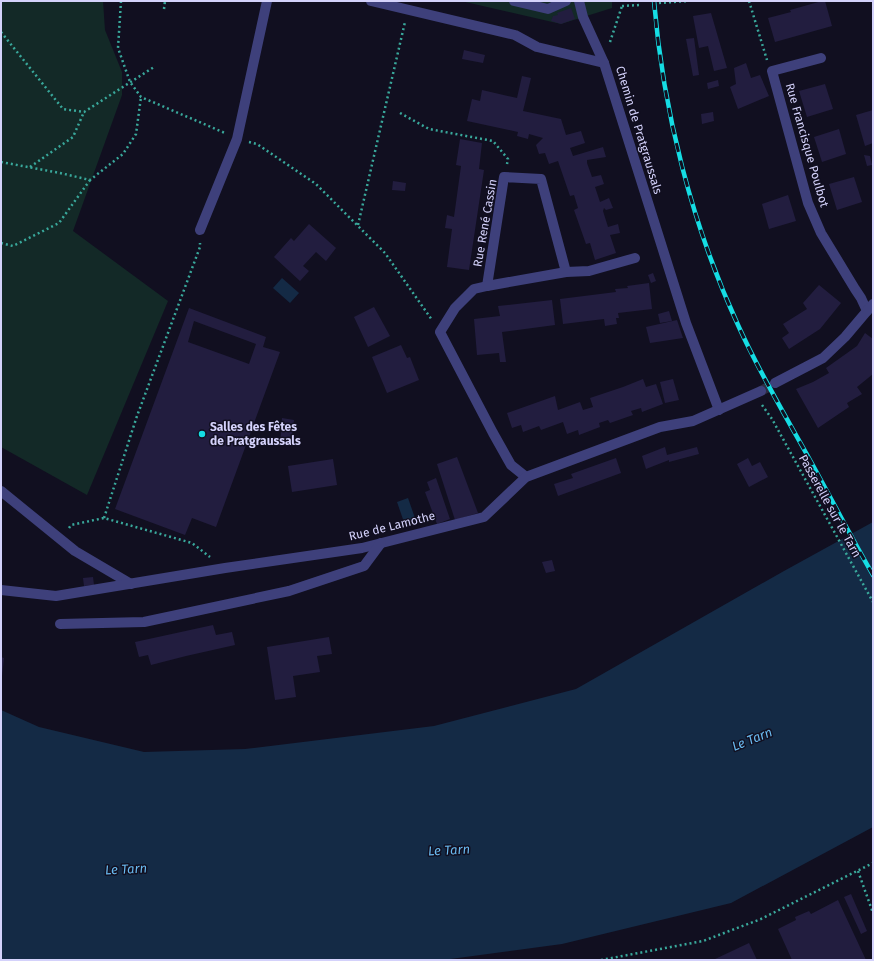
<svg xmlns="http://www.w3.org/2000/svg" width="874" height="961" viewBox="0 0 874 961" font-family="'Fira Sans',sans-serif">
<rect width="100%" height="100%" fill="#110f20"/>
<g fill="#132927">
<polygon points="1,1 103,1 105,30 122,72 122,95 73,231 168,301 87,495 1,447"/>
<polygon points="461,1 612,1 612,8 561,24"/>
</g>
<g fill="#142a45">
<polygon points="282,278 299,293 290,303 273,288"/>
<polygon points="408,498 416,521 405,525 397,502"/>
<polygon points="873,522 873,827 731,903 562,944 443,960 1,960 1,710 39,727 144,752 245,749 434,726 576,689 784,571"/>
</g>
<g fill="#221d3f" fill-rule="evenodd">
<polygon points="822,1 825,1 832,26 775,42 768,18 791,12 790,10"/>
<polygon points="571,8 575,19 561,24 551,21 553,16 558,15 557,13"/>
<polygon points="711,13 727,68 714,71 708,46 699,48 693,16"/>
<polygon points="694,38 699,75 693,76 686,39"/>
<polygon points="464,50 485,55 483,63 462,59"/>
<polygon points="746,63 751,78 760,75 769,96 738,109 730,87 736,84 734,68"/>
<polygon points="522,76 531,78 523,111 561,119 566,135 581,131 585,143 570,148 573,156 603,147 606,157 587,160 587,163 592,177 601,175 604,184 595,187 600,202 609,198 613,208 606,210 604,208 603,211 608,227 618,224 620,233 610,235 616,253 595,260 590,243 586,244 574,210 578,208 574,195 570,196 558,161 549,164 545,153 539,154 536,145 543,138 529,134 528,139 517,136 518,132 467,121 472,99 480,101 482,90 517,98"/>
<polygon points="718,80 719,86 708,89 707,83"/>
<polygon points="825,84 833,109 807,117 799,91"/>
<polygon points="873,110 873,143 865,146 856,115"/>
<polygon points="713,112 714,121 702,124 701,114"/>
<polygon points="839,129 846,154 822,162 814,137"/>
<polygon points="460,139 482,143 479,169 484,170 469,270 447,267 452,229 445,228 447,215 454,217 461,166 456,165"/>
<polygon points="864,155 870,156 872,165 867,166"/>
<polygon points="854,177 862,202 837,210 829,184"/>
<polygon points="393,181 406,183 405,191 392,190"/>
<polygon points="788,195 796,221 769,229 762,204"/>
<polygon points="309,224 336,248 326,261 316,252 303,266 309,271 300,281 274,257 291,238 294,241"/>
<polygon points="653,273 656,281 651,283 648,275"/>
<polygon points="649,283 652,309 618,313 619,318 616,318 617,324 605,326 604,319 563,324 560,299 616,292 615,289 628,288 627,286"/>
<polygon points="819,285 841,303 820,329 789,349 782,338 789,333 783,324 807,309 803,303"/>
<polygon points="552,300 555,325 502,332 506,362 500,362 499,353 477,355 474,319 500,316 498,306"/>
<polygon points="374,307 390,336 368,347 354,317"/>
<path d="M189 308 266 337 263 347 280 352 216 527 192 518 185 535 115 509ZM194 321 256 344 249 364 188 342Z"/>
<polygon points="669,311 672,321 660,323 658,314"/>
<polygon points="677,320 683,338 650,343 646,327"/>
<polygon points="865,333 873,339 873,374 857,387 862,394 847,403 849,407 818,428 796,389 813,382 829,373 826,368 857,346"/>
<polygon points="401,345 407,358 410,357 419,380 387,393 372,357"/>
<polygon points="643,379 646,387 656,384 663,404 642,412 641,408 631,411 633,415 610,423 608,420 599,423 600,427 579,435 578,430 567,434 563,422 541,430 539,426 523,432 521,425 512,428 507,413 555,396 558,410 580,402 583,410 593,407 590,398 623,387"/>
<polygon points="673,379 679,400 665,403 660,382"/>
<polygon points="282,418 294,420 291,446 280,445"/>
<polygon points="665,447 667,455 697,447 699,454 669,462 669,460 646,469 642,456"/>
<polygon points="457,457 478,513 455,520 437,464"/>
<polygon points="616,458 621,473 558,496 554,484 573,478 571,474"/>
<polygon points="748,458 752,466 760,462 768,477 749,487 737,464"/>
<polygon points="333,459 337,485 292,492 288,466"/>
<polygon points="436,478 450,519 437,524 425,492 430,490 427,482"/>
<polygon points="552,560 555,571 546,573 542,562"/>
<polygon points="93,577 94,585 84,586 83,578"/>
<polygon points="213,625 216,635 232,632 235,645 186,656 151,665 148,655 139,657 135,642"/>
<polygon points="329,637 332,654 317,656 320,672 293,676 296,697 275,700 267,647"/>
<polygon points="1,657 4,658 2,676 1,676"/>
<polygon points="851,894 867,931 861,934 844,897"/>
<polygon points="838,900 866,960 792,960 778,929 796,920 795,917 809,911 811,914"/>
<polygon points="749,943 757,960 713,960"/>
</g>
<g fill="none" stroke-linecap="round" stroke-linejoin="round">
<polyline stroke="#2e2c41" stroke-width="10" stroke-dasharray="10 5" stroke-linecap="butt" points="761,391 775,383"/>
<g stroke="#39a89b" stroke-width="2.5" stroke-dasharray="2 3" stroke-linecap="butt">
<polyline points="121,1 118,48 130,82 141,97 225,133"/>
<polyline points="749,1 767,60"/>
<polyline points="659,3 688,1"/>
<polyline points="622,6 640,5"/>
<polyline points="164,9 165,1"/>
<polyline points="1,32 63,109 84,112 154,67"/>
<polyline points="610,42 622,6"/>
<polyline points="400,113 429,129 493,141 508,159 507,164"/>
<polyline points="249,142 257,144 316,184 385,253 432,320"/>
<polyline points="1,162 60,173 90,180 123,154 136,134 141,97"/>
<polyline points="30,167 73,137 84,112"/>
<polyline points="358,225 405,22"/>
<polyline points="1,243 13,246 59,223 90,180"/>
<polyline points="762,405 772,419 873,602"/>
<polyline points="104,518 137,416 200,247 200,243"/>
<polyline points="69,528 71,525 104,518 192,543 210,557"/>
<polyline points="858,871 873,913"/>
<polyline points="601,960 703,941 761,919 873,863"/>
</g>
<g stroke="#3e407b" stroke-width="10">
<polyline points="371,1 515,35 537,47 604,63"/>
<polyline points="514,1 548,9 566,1"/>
<polyline points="579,1 583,17 604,63 686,323 719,410"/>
<polyline points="821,58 772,71 808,203 821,233 855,289 861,298 867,311"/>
<polyline points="200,230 237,139 267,1"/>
<polyline points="487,286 504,177 541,179 566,272"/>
<polyline points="775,383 823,358 845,337 873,304"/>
<polyline points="526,477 511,465 493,433 440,332 455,308 474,289 487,286 566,272 589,271 635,258"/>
<polyline points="1,491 75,551 131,584"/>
<polyline points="1,590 56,596 225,568 362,548 484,517 526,477 660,427 693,421 761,391"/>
<polyline points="60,624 144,622 289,591 364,566 381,543"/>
</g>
<defs>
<path id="rail" d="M654 1C663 111 692 225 738 325 759 372 785 415 810 460 831 498 851 537 873 575"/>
</defs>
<use href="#rail" stroke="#15dde4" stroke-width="4.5"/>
<use href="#rail" stroke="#110f20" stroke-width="3" stroke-dasharray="9" stroke-linecap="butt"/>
</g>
<circle fill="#15dde4" stroke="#110f20" stroke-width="1.5" cx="202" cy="434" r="4"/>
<g text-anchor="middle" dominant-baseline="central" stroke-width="3" stroke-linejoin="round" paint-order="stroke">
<g font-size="12" fill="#d4d2fb" stroke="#110f20">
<text transform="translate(639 130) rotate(73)">Chemin de Pratgraussals</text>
<text transform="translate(807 145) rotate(74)">Rue Francisque Poulbot</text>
<text transform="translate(485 223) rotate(-80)">Rue René Cassin</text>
<text transform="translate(830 506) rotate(61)">Passerelle sur le Tarn</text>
<text transform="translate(392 526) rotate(-14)">Rue de Lamothe</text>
</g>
<g font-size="12" font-weight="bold" fill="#d4d2fb" stroke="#110f20" text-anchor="start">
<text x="210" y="427">Salles des Fêtes<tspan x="210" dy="14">de Pratgraussals</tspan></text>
</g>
<g font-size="13" font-style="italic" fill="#6abbf1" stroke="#110f20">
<text transform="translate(752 739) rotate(-22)">Le Tarn</text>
<text transform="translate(449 850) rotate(-3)">Le Tarn</text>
<text transform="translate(126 869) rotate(-3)">Le Tarn</text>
</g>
</g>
<rect width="874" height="961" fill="none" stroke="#d4d2fb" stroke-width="4"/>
</svg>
